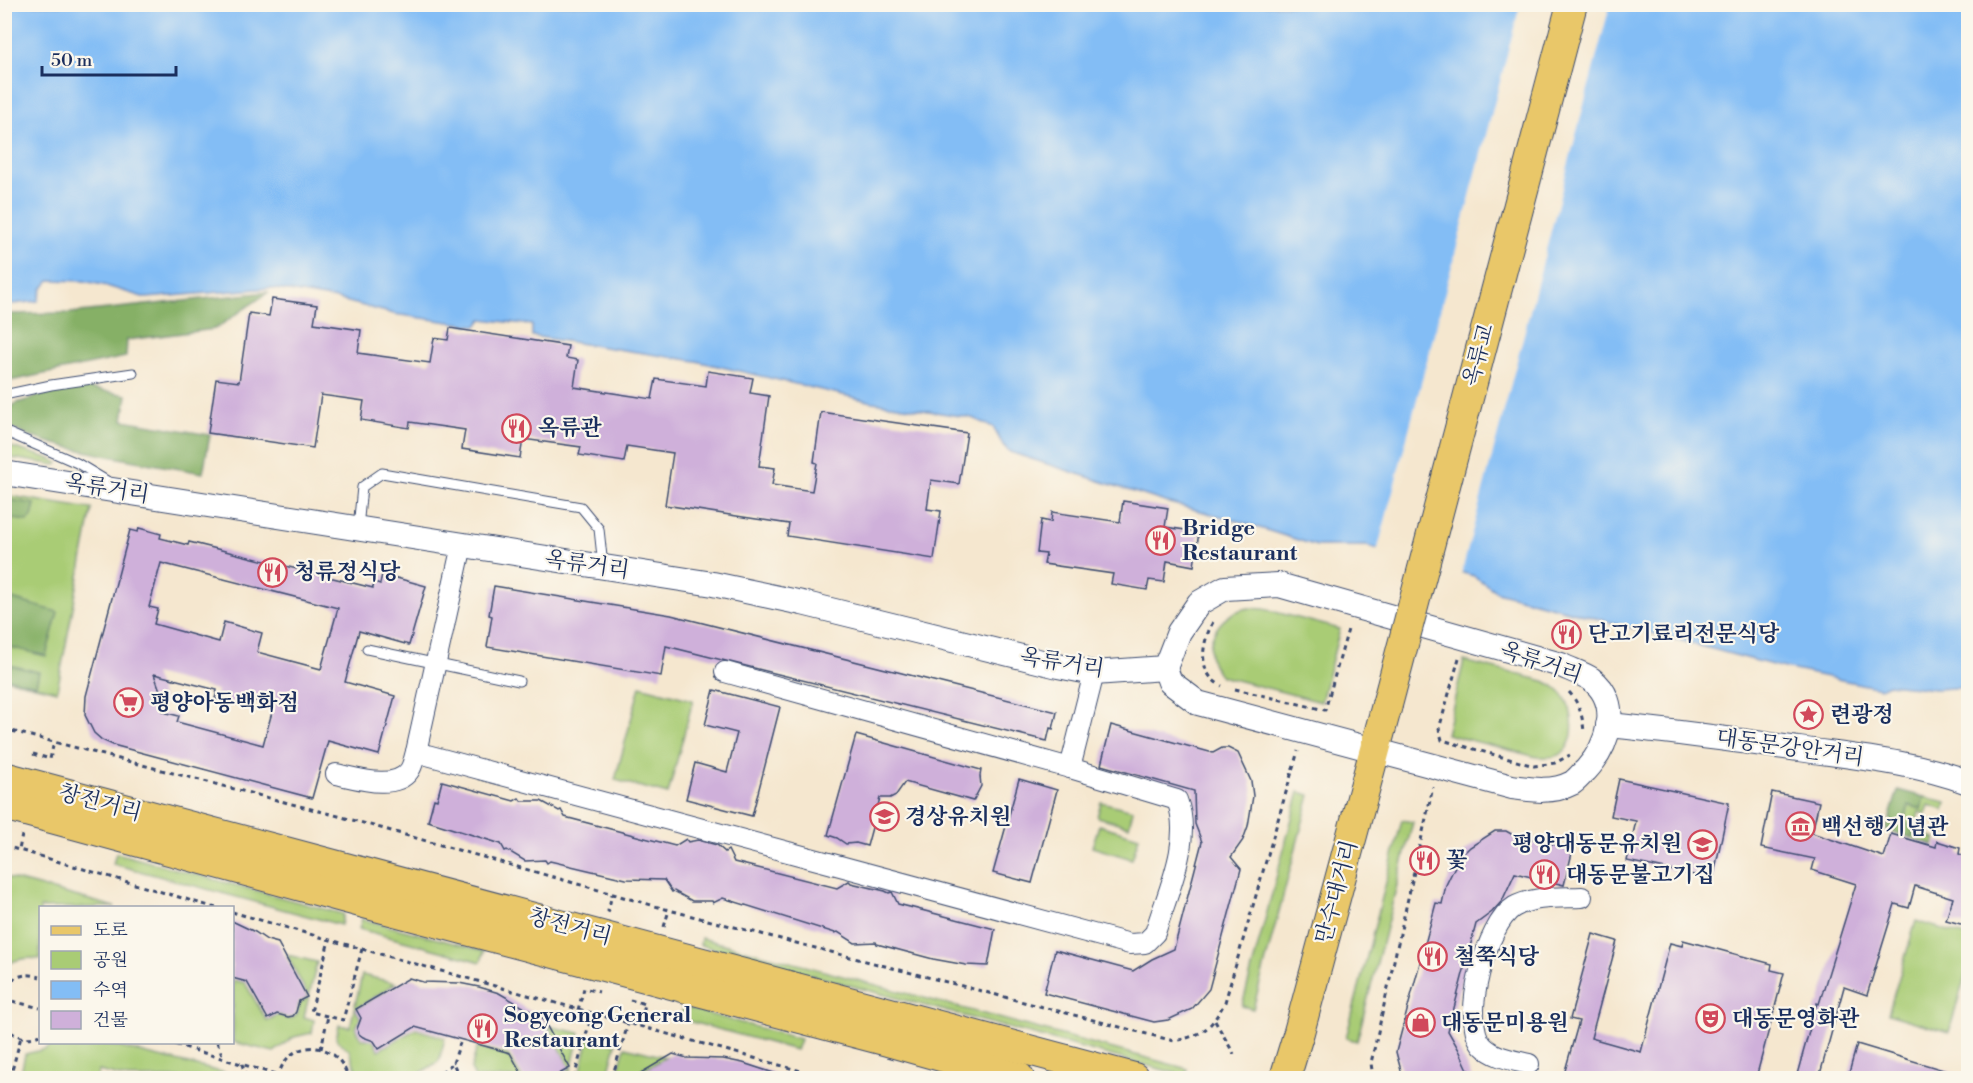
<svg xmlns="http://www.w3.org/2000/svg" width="1973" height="1083" viewBox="0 0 1973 1083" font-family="'Libre Bodoni','Noto Serif KR',serif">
<rect width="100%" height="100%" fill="#fbf7ec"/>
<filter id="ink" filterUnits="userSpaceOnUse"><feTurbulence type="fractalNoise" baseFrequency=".0167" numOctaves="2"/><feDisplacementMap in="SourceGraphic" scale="12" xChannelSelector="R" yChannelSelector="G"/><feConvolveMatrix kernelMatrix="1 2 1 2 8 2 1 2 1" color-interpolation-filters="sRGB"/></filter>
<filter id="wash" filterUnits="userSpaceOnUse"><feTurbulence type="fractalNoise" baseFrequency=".008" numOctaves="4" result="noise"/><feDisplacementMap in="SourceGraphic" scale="24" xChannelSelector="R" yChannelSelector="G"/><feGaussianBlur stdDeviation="1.35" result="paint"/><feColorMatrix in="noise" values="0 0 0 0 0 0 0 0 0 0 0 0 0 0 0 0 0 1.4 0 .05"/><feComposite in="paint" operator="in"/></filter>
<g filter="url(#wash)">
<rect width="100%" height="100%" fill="#f5e7cf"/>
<g fill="#a9cc75" stroke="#627e6a" stroke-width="1.5">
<polygon points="5,445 54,460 58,463 56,465 5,457"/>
<polygon points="4,495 92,509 57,691 5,679"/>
<path d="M1249 608 1264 609 1340 629 1321 702 1221 676C1196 651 1217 612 1249 608Z"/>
<path d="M1464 661 1544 681C1552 685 1558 688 1563 695 1574 710 1578 741 1561 754 1555 758 1545 757 1537 757L1446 734Z"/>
<polygon points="640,686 693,700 668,794 615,780"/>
<polygon points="1299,792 1310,795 1253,1009 1242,1006"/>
<polygon points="1924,797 1946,802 1944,810 1929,805 1926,814 1919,812 1916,824 1922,826 1920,834 1936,839 1933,845 1912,838 1915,827 1904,824 1909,805 1921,809"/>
<polygon points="1101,802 1133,810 1129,826 1097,817"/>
<polygon points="1402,820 1413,822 1357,1041 1346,1038"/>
<polygon points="1099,825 1139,837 1132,859 1092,847"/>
<polygon points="116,853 343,914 341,925 113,864"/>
<path d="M5 877 115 907 40 908V959C27 957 16 958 5 966Z"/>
<polygon points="362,919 484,951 481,962 359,929"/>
<polygon points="1916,921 1968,937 1968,966 1949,1032 1888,1014"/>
<polygon points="701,938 1188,1069 1186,1076 700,945"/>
<polygon points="287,955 317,962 304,1017 314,1020 312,1033 294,1037 274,1052 233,1042 233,980 245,983 267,1021 279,1014 287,1019 293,1018 298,1013 299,1004 308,996"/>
<path d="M362 975 396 983 356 1009 361 1020C354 1026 355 1033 362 1039H372L379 1050 416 1029 445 1038 439 1061 413 1078H378L357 1072 349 1050 336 1039 339 1025 350 1027Z"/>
<polygon points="683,1007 800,1039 796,1050 680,1019"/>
<polygon points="548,1026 580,1033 569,1078 561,1078 560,1074 570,1068"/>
<polygon points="589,1037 616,1044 607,1078 596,1078 580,1074"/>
<polygon points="53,1043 102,1043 238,1076 237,1078 127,1078 99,1071 97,1078 20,1078 25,1054 46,1049"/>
<polygon points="477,1047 508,1055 522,1078 475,1078 471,1069"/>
<polygon points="625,1047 666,1057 631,1078 616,1078"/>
</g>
<g fill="#86b066" stroke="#507062" stroke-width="1.5">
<polygon points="269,292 215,329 127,340 126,357 5,382 5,314 70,313"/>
<path d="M88 388 127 395 123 420 210 435 203 473C154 464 104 457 55 444 39 439 21 435 8 425L7 416 9 408 17 403 62 389Z"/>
<polygon points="4,499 35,504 32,517 27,521 13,519 5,524"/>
<polygon points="5,597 58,612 46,656 5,646 8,614 5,613"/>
<polygon points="5,664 39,672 36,685 5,678"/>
<polygon points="1898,790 1924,797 1921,809 1909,805 1904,823 1915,827 1912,838 1886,830"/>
</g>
<polygon fill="#83bdf5" stroke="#4f76aa" stroke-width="1.5" points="5,5 1968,5 1968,687 1936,689 1888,684 1880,688 1780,667 1497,592 1474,576 1367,546 1317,546 1231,519 1165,502 1010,452 1003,445 993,427 972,418 873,402 696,361 532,336 532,325 482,319 477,326 394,314 337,299 270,288 146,298 103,285 84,281 50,280 42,289 38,301 5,305"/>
<polygon fill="#f5e7cf" points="1520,5 1610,5 1461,575 1377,552"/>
<g id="blocks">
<g fill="#cfb0da" fill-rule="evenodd">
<polygon points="272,299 317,305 314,323 361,330 358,353 430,363 434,338 448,340 450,328 568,346 566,358 578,360 574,387 652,399 656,379 706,386 708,371 753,378 750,393 769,396 759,466 775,468 772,485 812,491 817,463 814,462 821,412 967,433 959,484 931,480 927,509 941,511 934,559 787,536 789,524 665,505 673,453 627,446 624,462 579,455 581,447 523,439 520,458 462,449 465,430 410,422 409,428 361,420 364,401 321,395 313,448 208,433 216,379 239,382 249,313 269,316"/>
<polygon points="1123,501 1168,508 1165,527 1199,532 1194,566 1167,561 1164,582 1149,580 1147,590 1111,584 1113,574 1044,564 1046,554 1037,553 1041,520 1051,522 1052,512 1120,522"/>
<path d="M139 528 161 534 160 538 188 545 189 542 373 588 374 582 380 584 382 574 426 586 409 645 359 631 345 682 395 696 379 755 328 741 312 798 113 745 102 740 94 733 85 715 86 696 130 530 138 532ZM161 563 338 608 321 669 257 652 262 633 224 622 219 642 154 624 158 609 149 607ZM154 674 217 690 215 699 239 705 241 697 274 705 263 745 177 722 179 716 163 712V699Z"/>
<polygon points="494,586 671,615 1057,712 1053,729 1050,728 1047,741 666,646 661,676 487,647 492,616 489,615"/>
<polygon points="714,690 780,707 752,816 686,799 695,763 727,772 737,733 705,725"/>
<polygon points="1111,725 1213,753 1222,748 1228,748 1238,753 1251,781 1253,796 1248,826 1243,840 1231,857 1241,869 1209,989 1192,1009 1168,1020 1154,1022 1044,993 1055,950 1133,971 1152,959 1174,949 1202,842 1195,824 1194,791 1101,765"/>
<polygon points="856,735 981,770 980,776 981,786 973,801 905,782 896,795 890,798 880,798 867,846 856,843 846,844 837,838 828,835"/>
<polygon points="1019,779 1057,790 1032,883 993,873"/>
<polygon points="1619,779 1729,803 1713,879 1627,861 1636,821 1611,816"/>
<polygon points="442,781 514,801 519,798 521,801 541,801 559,811 561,810 565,817 675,846 686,839 688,842 698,840 717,845 725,852 728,850 734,862 837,888 849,881 851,883 885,891 889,893 892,892 898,904 995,929 988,966 966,965 933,959 877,944 876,942 855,943 838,932 835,933 723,898 713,903 712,901 692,901 674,891 672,892 664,880 626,879 550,861 547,863 545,860 525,861 507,850 505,851 501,844 428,821 434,799 437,800"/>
<polygon points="1772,792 1819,802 1812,833 1884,857 1891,834 1936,847 1937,841 1960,848 1959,854 1968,857 1968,926 1946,920 1953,898 1915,886 1909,908 1895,904 1867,995 1844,987 1819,1078 1796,1078 1817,1003 1819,1004 1856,884 1812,870 1815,859 1761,848"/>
<polygon points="1495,831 1506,831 1524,841 1525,837 1573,849 1564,885 1515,873 1502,901 1492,912 1476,924 1448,1031 1459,1050 1472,1078 1403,1078 1396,1052 1436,903 1442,904 1446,885 1459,858 1470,847"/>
<polygon points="232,921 255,932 267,940 278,943 307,997 299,1001 296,1012 293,1016 288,1017 277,1014 268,1019 247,982 232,978"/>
<polygon points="1593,934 1617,941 1591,1038 1641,1052 1670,943 1682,946 1683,940 1772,964 1771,970 1784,973 1756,1078 1563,1078 1579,1021 1570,1019"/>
<polygon points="409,978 423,982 459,983 479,987 499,993 530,1011 540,1014 570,1068 559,1074 560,1078 524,1078 510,1053 415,1027 379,1049 374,1041 363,1037 359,1034 357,1029 361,1018 356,1009"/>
<polygon points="1857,1044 1960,1075 1960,1078 1867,1078 1849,1073"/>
<polygon points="673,1054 687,1058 723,1059 743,1063 783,1076 782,1078 632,1078"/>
</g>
</g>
</g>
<g filter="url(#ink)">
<use href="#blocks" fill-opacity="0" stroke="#3c4b6f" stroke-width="1.5"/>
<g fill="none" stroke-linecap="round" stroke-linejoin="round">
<defs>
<g id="service">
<polyline points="4,395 51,385 133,373"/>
<polyline points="4,431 77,463 107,481"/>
<polyline points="358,528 362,487 382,473 581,507 599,529 603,566"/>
<polyline points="367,649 519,681"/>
</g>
<g id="minor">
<path d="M462 545 416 752 1130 944 1145 943 1155 933C1167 893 1193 841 1177 800L1070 768 1094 673"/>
<polyline points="725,672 1070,768"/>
<path d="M336 774C356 778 395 791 409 771 413 766 414 758 416 752"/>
<path d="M1529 1064C1513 1060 1495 1058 1483 1046 1459 1021 1487 923 1514 907 1534 896 1559 898 1582 897"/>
</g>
<g id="tertiary">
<polyline points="4,473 713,584 802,603 1058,666 1094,673 1165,668"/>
<path d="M1279 585 1561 665C1570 670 1582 673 1591 679 1623 703 1608 746 1586 770 1581 774 1577 780 1572 783 1553 793 1533 790 1512 787L1198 703 1170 682 1165 668 1179 632 1199 603 1225 588Z"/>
<path d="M1608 725C1672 731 1735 740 1799 749 1856 757 1914 762 1968 782"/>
</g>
<g id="primary">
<polyline points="4,777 1134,1078"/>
<polyline points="4,805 357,901 884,1040 1019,1078"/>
<polyline points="1285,1078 1299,1032 1387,705"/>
</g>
</defs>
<use href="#service" stroke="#3c4b6f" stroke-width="11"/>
<use href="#minor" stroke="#3c4b6f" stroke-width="22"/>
<use href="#tertiary" stroke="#3c4b6f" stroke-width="26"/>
<use href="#primary" stroke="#3c4b6f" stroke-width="32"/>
<g stroke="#3c4b6f" stroke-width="3" stroke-dasharray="4.5 4.5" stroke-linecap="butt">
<path d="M1213 622C1201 644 1197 674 1222 686"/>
<polyline points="1459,658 1439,729 1442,740 1534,766 1555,763 1570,755"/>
<polyline points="1235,689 1325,710 1349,626"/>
<path d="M1569 692C1580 704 1583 718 1584 733"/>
<path d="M4 729 342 817 669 910 1174 1041C1204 1035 1211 1028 1225 1002L1298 751"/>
<polyline points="4,746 8,748"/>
<polyline points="33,754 50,759 54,742"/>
<polyline points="22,835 19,850 216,908"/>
<polyline points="4,846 19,850"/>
<polyline points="232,912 362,949 343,1020 311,1012 329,940"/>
<polyline points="610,912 608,911 612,894"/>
<polyline points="664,927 669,910"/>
<polyline points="362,949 826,1078"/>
<path d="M4 985C16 976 26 972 40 977"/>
<polyline points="4,999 40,1008"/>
<polyline points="630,1000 645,1004 640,1026"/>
<polyline points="578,1010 584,988 599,992"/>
<polyline points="1215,1021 1234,1054"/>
<path d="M4 1026C14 1037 27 1041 40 1035"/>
<polyline points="167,1042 278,1075"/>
<polyline points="217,1042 223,1058"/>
<polyline points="321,1049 328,1016"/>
<polyline points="453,1063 460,1043"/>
<polyline points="242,1064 246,1078"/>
<polyline points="10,1078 21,1037"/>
<path d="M278 1078C286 1037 338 1038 348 1078"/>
<polyline points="434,1078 453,1063 460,1078"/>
<polyline points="574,1078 592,1014"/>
<polyline points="612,1078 628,1024"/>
<polyline points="1343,1078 1372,1075"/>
<polyline points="1373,1078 1371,1063 1433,787"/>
</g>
<use href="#service" stroke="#fff" stroke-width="9"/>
<use href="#minor" stroke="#fff" stroke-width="20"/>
<use href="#tertiary" stroke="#fff" stroke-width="24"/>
<use href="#primary" stroke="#e9c769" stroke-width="30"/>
<defs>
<polyline id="primary-bridge" points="1387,705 1572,4"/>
</defs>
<use href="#primary-bridge" stroke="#3c4b6f" stroke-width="32" stroke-linecap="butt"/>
<use href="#primary-bridge" stroke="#e9c769" stroke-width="30"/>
</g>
</g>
<defs>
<symbol id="restaurant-ring" viewBox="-11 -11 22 22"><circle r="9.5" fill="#fbf7ec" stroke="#d1495b" stroke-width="1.5"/><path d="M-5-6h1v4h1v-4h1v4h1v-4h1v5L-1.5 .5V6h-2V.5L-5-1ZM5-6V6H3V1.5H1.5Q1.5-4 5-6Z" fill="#d1495b"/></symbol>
<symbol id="supermarket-ring" viewBox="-11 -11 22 22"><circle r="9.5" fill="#fbf7ec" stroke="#d1495b" stroke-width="1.5"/><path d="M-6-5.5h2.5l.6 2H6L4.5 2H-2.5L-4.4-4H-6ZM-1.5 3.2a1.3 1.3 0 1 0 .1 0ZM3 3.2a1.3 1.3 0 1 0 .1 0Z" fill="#d1495b"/></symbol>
<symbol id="sight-ring" viewBox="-11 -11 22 22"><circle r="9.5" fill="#fbf7ec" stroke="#d1495b" stroke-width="1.5"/><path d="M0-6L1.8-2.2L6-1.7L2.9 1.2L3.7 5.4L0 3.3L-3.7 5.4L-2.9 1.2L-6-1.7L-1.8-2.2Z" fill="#d1495b"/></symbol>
<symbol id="school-ring" viewBox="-11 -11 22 22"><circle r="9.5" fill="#fbf7ec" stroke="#d1495b" stroke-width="1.5"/><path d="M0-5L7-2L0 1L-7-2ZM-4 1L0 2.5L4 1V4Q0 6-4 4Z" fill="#d1495b"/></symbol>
<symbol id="museum-ring" viewBox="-11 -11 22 22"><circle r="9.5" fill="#fbf7ec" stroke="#d1495b" stroke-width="1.5"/><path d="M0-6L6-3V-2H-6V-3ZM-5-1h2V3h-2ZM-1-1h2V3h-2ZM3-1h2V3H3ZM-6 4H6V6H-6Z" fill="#d1495b"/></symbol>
<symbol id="theatre-ring" viewBox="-11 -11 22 22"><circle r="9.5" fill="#fbf7ec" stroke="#d1495b" stroke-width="1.5"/><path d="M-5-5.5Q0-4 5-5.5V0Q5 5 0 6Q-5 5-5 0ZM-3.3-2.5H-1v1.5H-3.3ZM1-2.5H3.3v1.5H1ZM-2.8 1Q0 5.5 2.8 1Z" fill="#d1495b"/></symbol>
<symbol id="shop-ring" viewBox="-11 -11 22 22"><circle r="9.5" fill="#fbf7ec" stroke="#d1495b" stroke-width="1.5"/><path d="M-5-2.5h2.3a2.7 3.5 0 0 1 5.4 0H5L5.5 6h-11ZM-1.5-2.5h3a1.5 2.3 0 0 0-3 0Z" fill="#d1495b"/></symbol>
</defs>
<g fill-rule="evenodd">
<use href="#restaurant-ring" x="500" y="412" width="33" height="33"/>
<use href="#restaurant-ring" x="1144" y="524" width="33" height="33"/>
<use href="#restaurant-ring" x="256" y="556" width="33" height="33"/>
<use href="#restaurant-ring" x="1550" y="618" width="33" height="33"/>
<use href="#supermarket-ring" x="112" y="686" width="33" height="33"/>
<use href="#sight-ring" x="1792" y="698" width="33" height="33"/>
<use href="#school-ring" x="868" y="800" width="33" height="33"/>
<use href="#museum-ring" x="1784" y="810" width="33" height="33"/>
<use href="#school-ring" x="1686" y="828" width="33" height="33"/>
<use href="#restaurant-ring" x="1408" y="844" width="33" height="33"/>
<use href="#restaurant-ring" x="1528" y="858" width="33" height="33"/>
<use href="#restaurant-ring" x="1416" y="940" width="33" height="33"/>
<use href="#theatre-ring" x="1694" y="1002" width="33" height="33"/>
<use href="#shop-ring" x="1404" y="1006" width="33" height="33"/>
<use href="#restaurant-ring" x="466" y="1012" width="33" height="33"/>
</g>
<g text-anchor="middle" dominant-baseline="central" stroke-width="4.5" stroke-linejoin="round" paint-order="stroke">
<g font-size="22" fill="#1b2f5e" stroke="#fbf7ec">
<text transform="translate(1479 355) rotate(-75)">옥류교</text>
<text transform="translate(107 489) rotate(9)">옥류거리</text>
<text transform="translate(587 565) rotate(8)">옥류거리</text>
<text transform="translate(1062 663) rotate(9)">옥류거리</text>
<text transform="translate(1541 663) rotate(19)">옥류거리</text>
<text transform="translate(1790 748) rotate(8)">대동문강안거리</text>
<text transform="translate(100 803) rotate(15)">창전거리</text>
<text transform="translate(1337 892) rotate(-75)">만수대거리</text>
<text transform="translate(570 927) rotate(15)">창전거리</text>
</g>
<g font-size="22" font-weight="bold" fill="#1b2f5e" stroke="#fbf7ec" text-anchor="start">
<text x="538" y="428">옥류관</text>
<text x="1182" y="528">Bridge<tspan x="1182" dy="25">Restaurant</tspan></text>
<text x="294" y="572">청류정식당</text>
<text x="1588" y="634">단고기료리전문식당</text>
<text x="150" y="703">평양아동백화점</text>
<text x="1830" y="715">련광정</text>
<text x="905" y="817">경상유치원</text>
<text x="1821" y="827">백선행기념관</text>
<text x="1682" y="844" text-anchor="end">평양대동문유치원</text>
<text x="1446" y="860">꽃</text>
<text x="1566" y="875">대동문불고기집</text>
<text x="1454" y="957">철쭉식당</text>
<text x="504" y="1015">Sogyeong General<tspan x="504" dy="25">Restaurant</tspan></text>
<text x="1732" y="1019">대동문영화관</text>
<text x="1441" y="1023">대동문미용원</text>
</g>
</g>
<rect width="1973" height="1083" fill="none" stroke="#fbf7ec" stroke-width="24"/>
<rect x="39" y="906" width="195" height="138" fill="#fbf7ec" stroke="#a1a7b3" stroke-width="1.5"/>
<rect x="51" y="926" width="30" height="9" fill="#e9c769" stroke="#a1a7b3" stroke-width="1.5"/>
<text x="93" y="936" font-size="18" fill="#1b2f5e">도로</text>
<rect x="51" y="951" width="30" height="18" fill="#a9cc75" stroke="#a1a7b3" stroke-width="1.5"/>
<text x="93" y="966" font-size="18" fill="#1b2f5e">공원</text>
<rect x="51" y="981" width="30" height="18" fill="#83bdf5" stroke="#a1a7b3" stroke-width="1.5"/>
<text x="93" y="996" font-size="18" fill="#1b2f5e">수역</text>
<rect x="51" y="1011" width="30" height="18" fill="#cfb0da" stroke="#a1a7b3" stroke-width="1.5"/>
<text x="93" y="1026" font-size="18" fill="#1b2f5e">건물</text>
<path d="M42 66v9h134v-9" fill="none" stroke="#1b2f5e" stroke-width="3"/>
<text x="51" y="66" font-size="18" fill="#1b2f5e" stroke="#fbf7ec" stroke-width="4.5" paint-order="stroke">50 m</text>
</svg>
